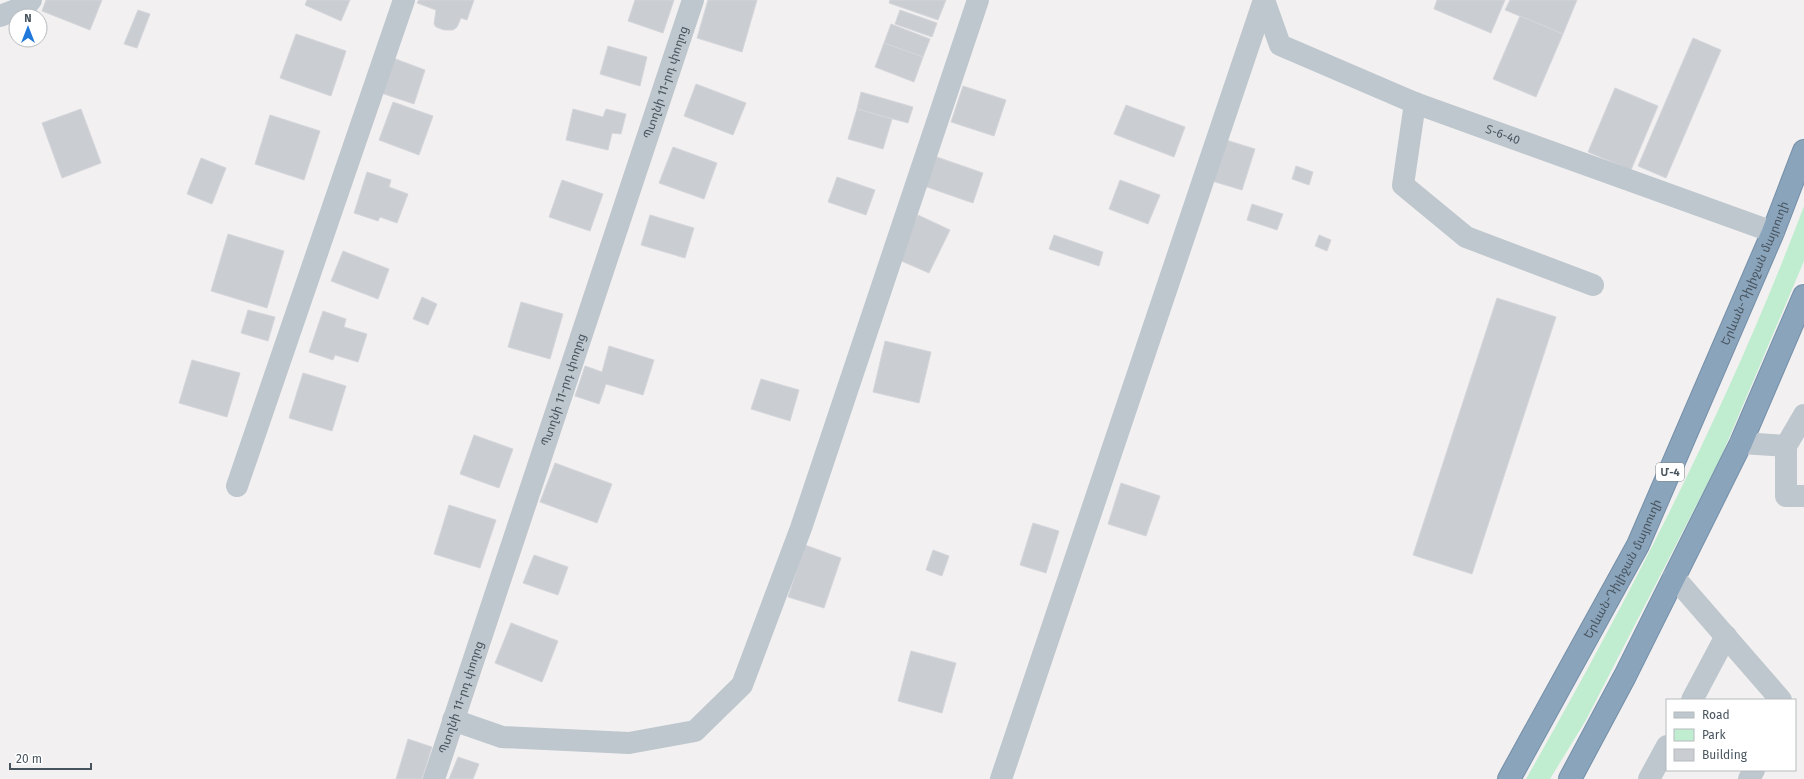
<svg xmlns="http://www.w3.org/2000/svg" width="1804" height="779" viewBox="0 0 1804 779" font-family="'Fira Sans','Noto Sans Armenian',sans-serif">
<rect width="100%" height="100%" fill="#f2f0f0"/>
<path fill="#c0edd0" d="M1804 206V261L1721 457 1586 720 1550 779H1526C1631 595 1729 405 1804 206Z"/>
<g fill="#cacdd2" stroke="#d4d6db">
<polygon points="46,0 102,0 90,30 42,11"/>
<polygon points="307,0 350,0 341,21 305,5"/>
<polygon points="419,0 474,0 467,20 461,18 457,27 453,30 444,30 436,27 434,24 436,10 417,3"/>
<polygon points="635,0 674,0 663,33 628,21"/>
<polygon points="708,0 757,0 742,52 697,38"/>
<polygon points="890,0 946,0 938,20 889,3"/>
<polygon points="1437,0 1505,0 1491,33 1434,9"/>
<polygon points="1510,0 1577,0 1563,34 1505,10"/>
<polygon points="138,10 150,14 137,48 124,44"/>
<polygon points="900,10 937,23 932,37 895,24"/>
<polygon points="1520,16 1563,34 1536,97 1493,79"/>
<polygon points="891,24 930,39 923,57 884,43"/>
<polygon points="296,34 346,51 331,96 280,78"/>
<polygon points="1693,38 1721,50 1666,178 1638,166"/>
<polygon points="884,43 923,57 914,82 875,67"/>
<polygon points="608,46 647,57 640,86 600,74"/>
<polygon points="393,58 425,70 414,104 381,93"/>
<polygon points="696,84 746,103 733,135 684,116"/>
<polygon points="963,86 1006,100 994,136 951,122"/>
<polygon points="1615,88 1658,106 1631,170 1588,152"/>
<polygon points="861,92 913,107 908,123 857,109"/>
<polygon points="393,102 433,116 419,155 379,140"/>
<polygon points="1126,105 1185,127 1174,157 1114,134"/>
<polygon points="81,109 101,163 62,178 42,123"/>
<polygon points="573,109 603,117 606,109 626,114 621,134 612,133 608,150 566,140"/>
<polygon points="857,109 892,119 883,149 848,139"/>
<polygon points="270,115 320,131 304,180 255,164"/>
<polygon points="1226,140 1255,149 1242,190 1212,181"/>
<polygon points="673,147 717,163 704,199 659,183"/>
<polygon points="934,156 983,173 973,203 924,186"/>
<polygon points="201,158 226,168 212,204 187,194"/>
<polygon points="1296,166 1313,172 1309,185 1292,179"/>
<polygon points="367,172 391,180 389,187 408,194 397,223 380,217 378,221 354,213"/>
<polygon points="837,177 875,190 866,215 828,202"/>
<polygon points="562,180 603,194 590,231 549,217"/>
<polygon points="1120,180 1160,195 1148,224 1109,209"/>
<polygon points="1252,204 1283,214 1277,230 1247,220"/>
<polygon points="650,215 694,228 685,258 641,245"/>
<polygon points="918,215 950,230 929,273 897,259"/>
<polygon points="228,234 284,251 267,308 211,291"/>
<polygon points="1054,235 1103,252 1099,266 1049,249"/>
<polygon points="1319,235 1331,240 1327,251 1315,246"/>
<polygon points="343,251 389,269 378,299 331,281"/>
<polygon points="422,297 437,304 428,325 413,319"/>
<polygon points="1497,298 1556,317 1472,574 1413,555"/>
<polygon points="521,302 563,314 550,359 508,347"/>
<polygon points="248,310 275,317 268,341 241,333"/>
<polygon points="323,311 346,319 344,327 367,334 358,362 335,355 333,360 309,352"/>
<polygon points="885,341 931,352 919,403 873,392"/>
<polygon points="609,346 654,360 643,395 606,384 599,404 575,396 585,366 602,372"/>
<polygon points="192,360 240,373 227,417 179,403"/>
<polygon points="303,373 346,386 332,431 289,418"/>
<polygon points="761,379 799,390 790,421 751,409"/>
<polygon points="474,435 513,449 499,488 460,474"/>
<polygon points="555,463 612,484 597,523 540,502"/>
<polygon points="1121,483 1160,496 1146,536 1108,524"/>
<polygon points="449,505 496,520 480,568 434,554"/>
<polygon points="1033,523 1059,531 1046,573 1020,565"/>
<polygon points="805,545 841,558 824,608 788,597"/>
<polygon points="933,550 949,556 942,576 926,570"/>
<polygon points="534,555 568,567 558,595 523,583"/>
<polygon points="511,623 558,641 542,682 495,663"/>
<polygon points="911,651 956,663 942,713 898,701"/>
<polygon points="408,739 432,747 422,779 396,779"/>
<polygon points="458,757 479,764 473,779 449,779"/>
</g>
<g fill="none" stroke-linecap="round" stroke-linejoin="round">
<defs>
<g id="highway">
<path id="s3" d="M1509 779 1638 545 1773 232 1804 151"/>
<polyline points="1570,779 1625,676 1741,443 1804,296"/>
</g>
</defs>
<use href="#highway" stroke="#758fa8" stroke-width="24"/>
<g stroke="#bec7ce" stroke-width="22">
<path id="s1" d="M1264 0 1280 45 1415 103 1773 232"/>
<polyline points="0,16 26,6 31,0"/>
<polyline points="1415,103 1403,185 1466,237 1593,285"/>
<polyline points="1741,443 1786,446 1804,415"/>
<polyline points="1786,446 1786,496 1804,496"/>
<polyline points="237,486 404,0"/>
<polyline points="1674,577 1781,700"/>
<polyline points="1692,700 1726,636"/>
<polyline points="453,720 502,737 629,743 695,731 742,685 801,528 978,0"/>
<path id="s2" d="M434 779 693 0"/>
<polyline points="1001,779 1264,0"/>
<polyline points="1649,779 1667,746"/>
<polyline points="1749,779 1754,770"/>
</g>
<use href="#highway" stroke="#8aa4bc" stroke-width="22"/>
</g>
<g text-anchor="middle" dominant-baseline="central" stroke-width="4" stroke-linejoin="round" paint-order="stroke">
<rect fill="#fff" stroke="#7f878e" stroke-width="1" x="1656" y="463" width="28" height="18" rx="3"/>
<g font-size="11" font-weight="bold" fill="#48545d">
<text x="1670" y="472">Մ-4</text>
</g>
<g font-size="12" fill="#48545d" stroke="#fff">
<text stroke="none"><textPath href="#s2" startOffset="734">Պտղնի 11-րդ փողոց</textPath></text>
<text stroke="none"><textPath href="#s1" startOffset="288">Տ-6-40</textPath></text>
<text stroke="none"><textPath href="#s3" startOffset="563">Երևան-Դիլիջան մայրուղի</textPath></text>
<text stroke="none"><textPath href="#s2" startOffset="410">Պտղնի 11-րդ փողոց</textPath></text>
<text stroke="none"><textPath href="#s3" startOffset="239">Երևան-Դիլիջան մայրուղի</textPath></text>
<text stroke="none"><textPath href="#s2" startOffset="86">Պտղնի 11-րդ փողոց</textPath></text>
</g>
</g>
<rect x="1666" y="699" width="130" height="72" fill="#ffffff" stroke="#b6bbbe"/>
<rect x="1674" y="712" width="20" height="6" fill="#bec7ce" stroke="#b6bbbe"/>
<text x="1702" y="719" font-size="12" fill="#48545d">Road</text>
<rect x="1674" y="729" width="20" height="12" fill="#c0edd0" stroke="#b6bbbe"/>
<text x="1702" y="739" font-size="12" fill="#48545d">Park</text>
<rect x="1674" y="749" width="20" height="12" fill="#cacdd2" stroke="#b6bbbe"/>
<text x="1702" y="759" font-size="12" fill="#48545d">Building</text>
<g transform="translate(28 28)"><circle r="19" fill="#ffffff" stroke="#b6bbbe"/>
<path d="M0-3L7 15L0 10L-7 15Z" fill="#2178db"/>
<text y="-6" font-size="11" font-weight="bold" text-anchor="middle" fill="#48545d">N</text>
</g>
<path d="M10 763v6h81v-6" fill="none" stroke="#48545d" stroke-width="2"/>
<text x="16" y="763" font-size="12" fill="#48545d" stroke="#ffffff" stroke-width="3" paint-order="stroke">20 m</text>
</svg>
